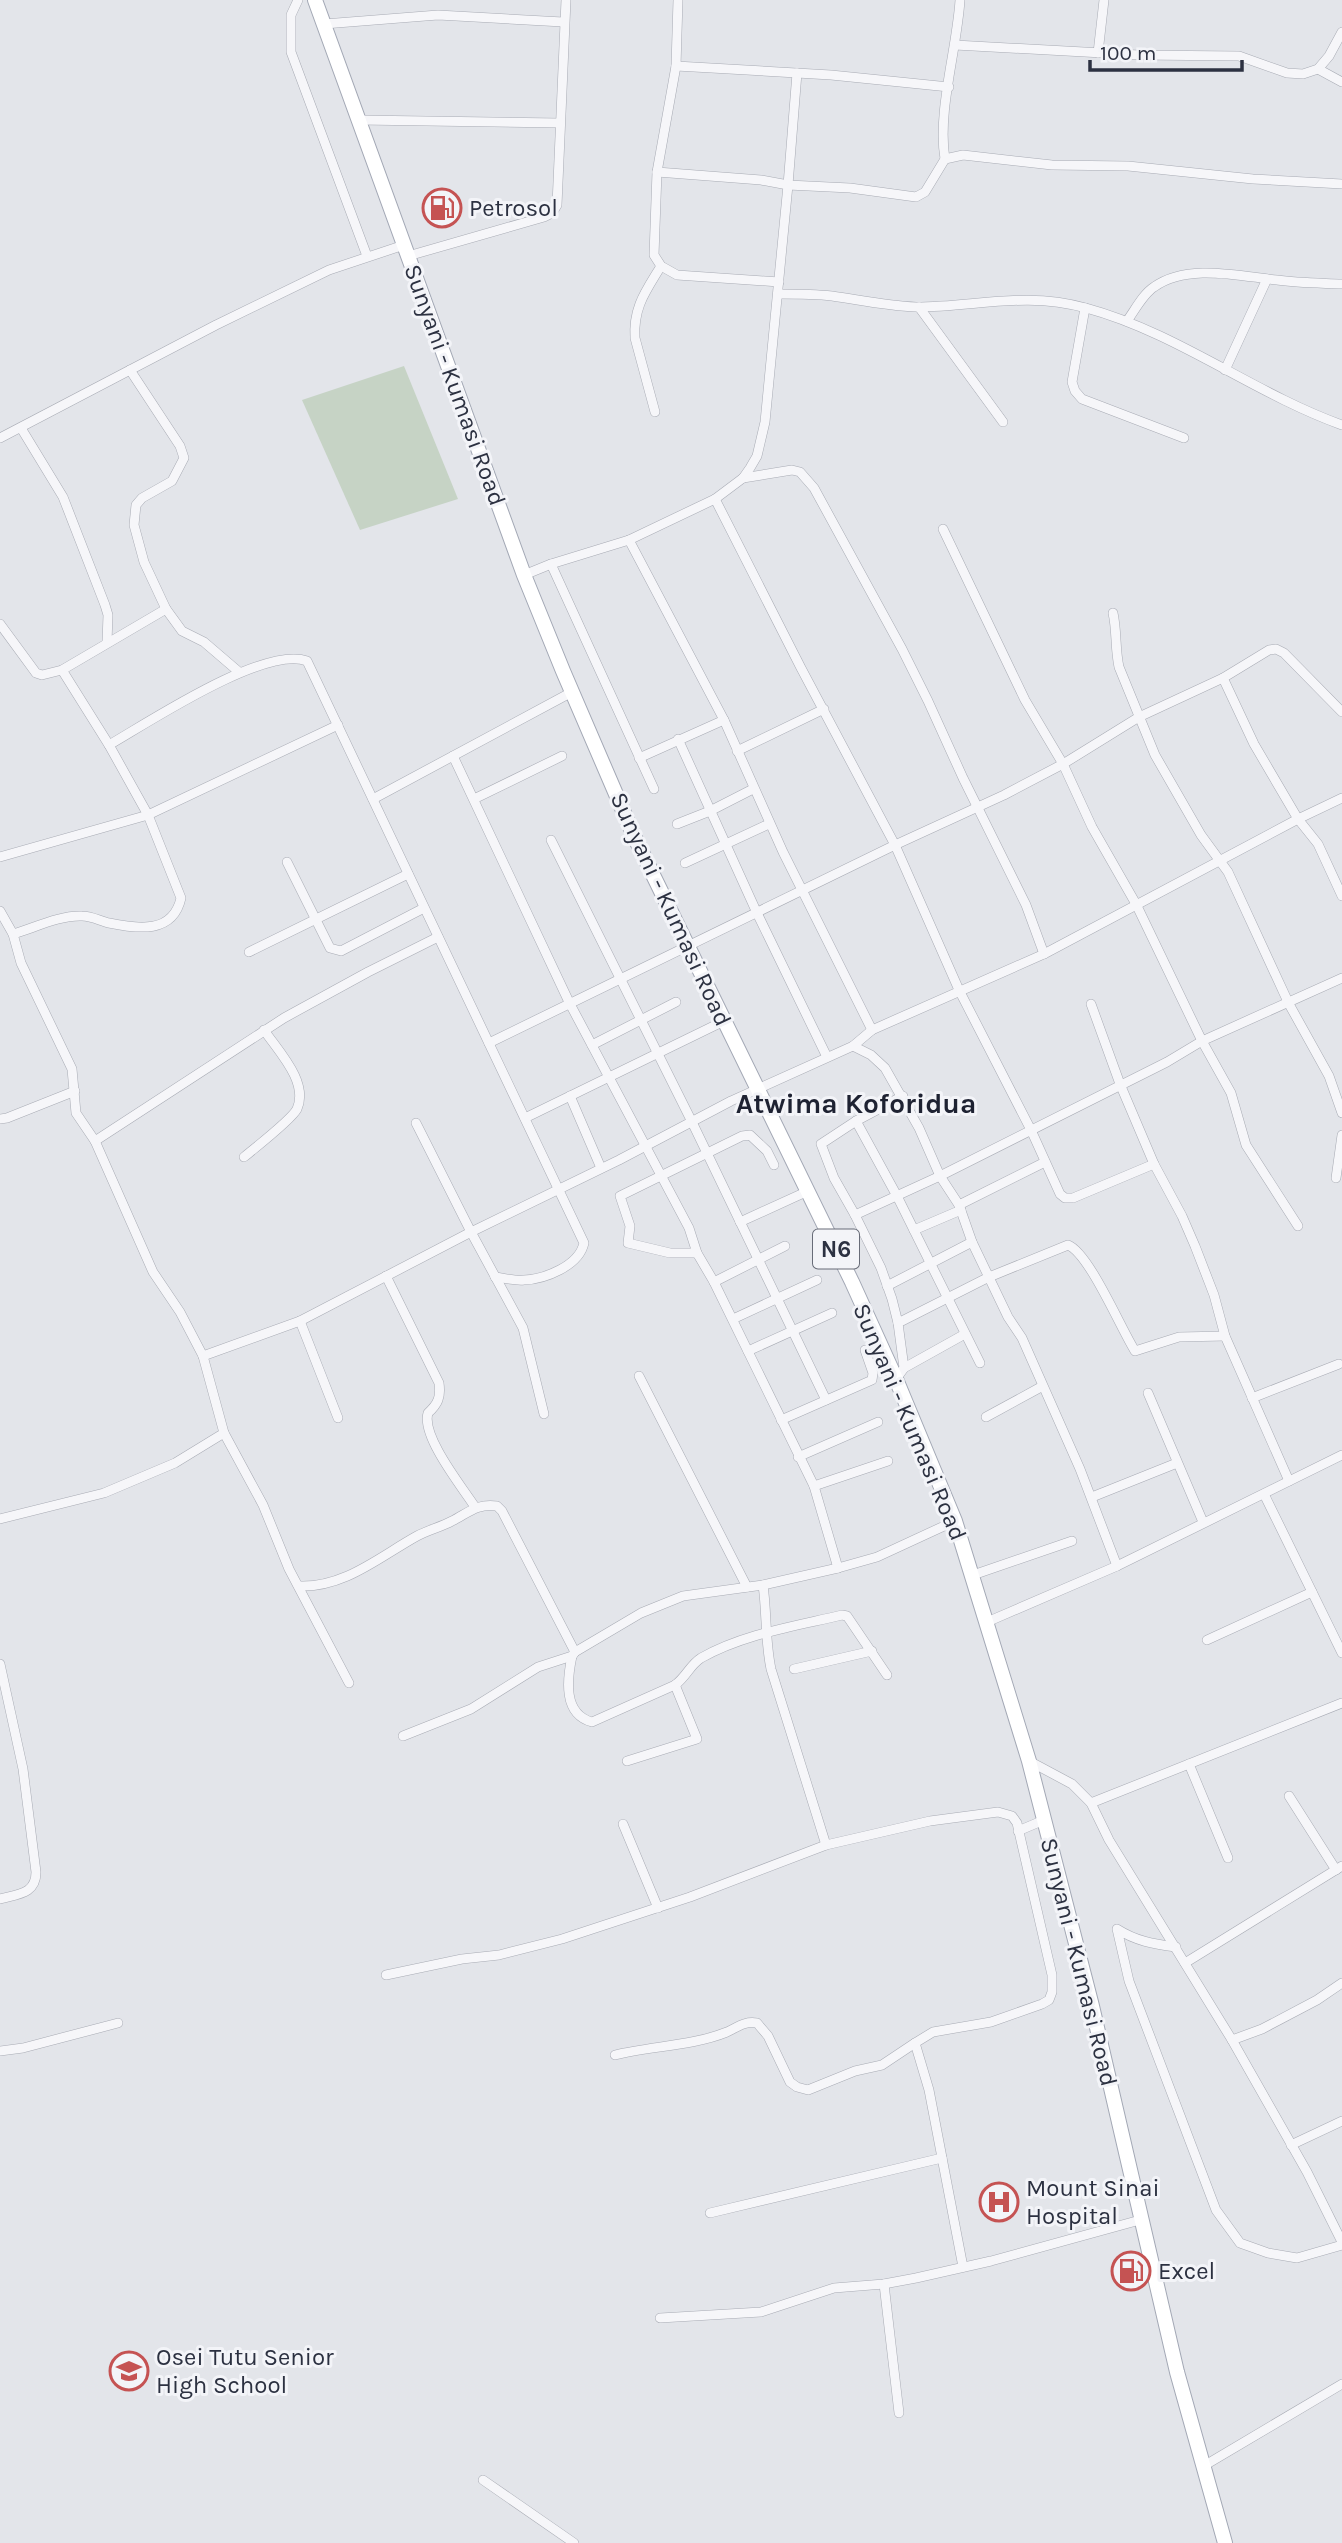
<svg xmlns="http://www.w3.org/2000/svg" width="1342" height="2543" viewBox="0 0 1342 2543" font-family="Karla,sans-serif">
<rect width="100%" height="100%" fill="#e3e5ea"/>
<polygon fill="#c6d3c5" points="404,366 458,499 360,530 302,400"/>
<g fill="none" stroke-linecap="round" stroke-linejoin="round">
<defs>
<g id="street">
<polyline points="298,0 291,15 291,52 367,256"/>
<polyline points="678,0 676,66 657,172 654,255 661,266 677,275 779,282"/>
<polyline points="324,24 438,15 563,22"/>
<polyline points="955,45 1139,55 1239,56 1287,73 1303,74 1318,69 1329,56 1342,32"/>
<polyline points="1098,53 1104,0"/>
<polyline points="676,66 831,75 949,87"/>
<polyline points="1318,69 1342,82"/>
<polyline points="360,120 559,123"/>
<polyline points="945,159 963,155 1052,165 1128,166 1253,179 1342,184"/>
<polyline points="657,172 761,180 788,185 797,73"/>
<polyline points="408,256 544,217 552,213 557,205 566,0"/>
<path d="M778 294C796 294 814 294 832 296 860 300 887 306 916 307 976 307 1025 291 1086 308 1178 333 1253 393 1342 425"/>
<polyline points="919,307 1003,422"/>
<polyline points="1085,308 1072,382 1075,391 1082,399 1184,438"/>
<path d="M1127 321C1135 310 1143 294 1154 287 1187 263 1239 276 1277 280 1298 283 1320 283 1342 284"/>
<polyline points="130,370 180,446 184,458 172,481 142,498 136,505 134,525 144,562 166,609 182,631 204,642 239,672"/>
<polyline points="1225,370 1267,279"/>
<path d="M655 412 635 338C633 307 646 291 661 266"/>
<polyline points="21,428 63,497 105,605 108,615 107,642"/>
<polyline points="0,438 216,325 329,270 404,245"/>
<polyline points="743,478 792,470 800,472 814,488 902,649 928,701 963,778 1026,905 1044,954"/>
<polyline points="715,499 801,668 895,845 959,990 1031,1130 1060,1194 1065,1198 1073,1198 1154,1164"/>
<polyline points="943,529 1025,700 1063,764 1092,827 1136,904 1202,1041 1231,1093 1246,1145 1298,1226"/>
<polyline points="629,540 724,720 783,852 872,1030"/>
<polyline points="551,564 654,789"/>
<path d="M524 575 551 564 629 540 715 499 743 478 750 468 757 456 765 422 788 185 850 188 916 197 925 192 945 159C937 112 957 49 960 0"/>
<path d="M1113 613C1117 631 1115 649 1119 667L1155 755 1201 835 1228 872 1289 1004 1329 1076 1342 1113"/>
<polyline points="0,624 36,673 42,675 62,670 166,609"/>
<polyline points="1223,678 1254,744 1298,819 1318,844 1342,896"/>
<polyline points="678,739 757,913 827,1057"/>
<path d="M109 745C149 722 265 645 307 661L584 1243C579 1266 545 1279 524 1280 515 1281 504 1278 495 1277"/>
<polyline points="737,751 824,709"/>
<polyline points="453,756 569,1002 689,1228 697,1253 714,1282 814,1486 838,1568 877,1557 955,1521"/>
<polyline points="639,758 724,720"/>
<polyline points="373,799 572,692"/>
<polyline points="474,799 562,756"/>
<polyline points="677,824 710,811 753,789"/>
<polyline points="551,840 692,1122 826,1400"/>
<polyline points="0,857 148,815 338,725"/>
<polyline points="287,862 330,948 341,951 424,908"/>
<polyline points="685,863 769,824"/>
<polyline points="0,911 13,934 21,963 72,1069 76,1113 95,1141 153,1272 180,1312 203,1356 224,1433 175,1463 104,1493 0,1519"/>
<path d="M13 934C34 928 60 915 82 916 92 916 100 921 109 923 138 929 173 934 181 898L148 815 109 745 62 670"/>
<polyline points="249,952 408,874"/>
<polyline points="1091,1004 1120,1084 1154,1164 1182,1216 1195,1246 1214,1295 1225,1336 1289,1481"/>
<polyline points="489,1043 895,845 1004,795 1063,764 1139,717 1223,678 1269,650 1276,649 1284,653 1342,712"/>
<polyline points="592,1045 676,1002"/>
<polyline points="853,1046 871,1055 885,1068 919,1128 940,1176 959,1205 972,1242 1008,1317 1022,1338 1080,1469 1117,1566"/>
<polyline points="570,1096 601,1168"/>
<polyline points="525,1118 724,1021"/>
<polyline points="0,1119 7,1118 75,1091"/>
<polyline points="856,1121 897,1196 980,1363"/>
<polyline points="416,1123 471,1232 523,1328 544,1414"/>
<polyline points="95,1141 284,1018 368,972 438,937"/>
<path d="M244 1157C255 1148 292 1119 297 1109 309 1082 278 1051 264 1030"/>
<polyline points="1336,1178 1342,1135"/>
<polyline points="959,1205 1045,1162"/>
<polyline points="855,1215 834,1178 821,1144 856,1121 903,1096"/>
<polyline points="740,1222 808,1191"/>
<polyline points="914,1230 961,1210"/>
<polyline points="697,1253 670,1253 628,1243 630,1226 620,1196 742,1136 750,1135 767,1151 774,1165"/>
<path d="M386 1276 439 1383C441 1397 438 1404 428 1413 421 1436 462 1487 475 1507"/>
<polyline points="714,1282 785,1246"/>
<polyline points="887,1286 972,1242"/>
<polyline points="733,1319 817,1280"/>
<polyline points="300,1321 338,1418"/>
<path d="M898 1323 989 1277 1068 1245C1089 1253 1121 1329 1135 1351L1179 1337 1225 1336"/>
<polyline points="748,1351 832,1313"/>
<polyline points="203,1356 300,1321 471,1232 619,1160 731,1101 853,1046 872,1030 1044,954 1298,819 1342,798"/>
<polyline points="904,1368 965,1334"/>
<polyline points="639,1376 747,1587"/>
<polyline points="896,1379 904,1368 898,1323 892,1299 881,1268 855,1215 940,1176 1167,1062 1202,1041 1342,978"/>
<polyline points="1148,1393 1203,1522"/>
<polyline points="1252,1398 1339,1364"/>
<polyline points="986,1417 1041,1387"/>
<polyline points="781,1420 872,1380 873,1373 865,1350"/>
<polyline points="224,1433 263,1505 289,1569 349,1683"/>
<polyline points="798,1457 878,1422"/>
<polyline points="814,1486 888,1461"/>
<polyline points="1264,1494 1342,1653"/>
<polyline points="1092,1497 1177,1463"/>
<polyline points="973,1575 1072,1541"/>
<path d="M763 1585C767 1613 765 1641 771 1669L826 1845"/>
<path d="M299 1586C344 1588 379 1557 417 1536 428 1530 441 1527 452 1521 468 1513 477 1503 497 1506L502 1511 575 1652"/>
<polyline points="987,1622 1117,1566 1342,1455"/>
<polyline points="1207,1640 1312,1592"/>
<path d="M572 1656C567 1680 563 1714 592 1722L675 1685C686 1677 690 1665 701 1658 743 1634 796 1626 842 1615L847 1616 887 1675"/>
<path d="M0 1664 23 1769 36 1872C36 1894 18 1894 0 1899"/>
<polyline points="794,1669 872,1651"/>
<polyline points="403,1736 471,1709 538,1667 572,1656 575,1652 641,1613 683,1596 763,1585 838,1568"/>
<polyline points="627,1761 697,1739 675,1685"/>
<polyline points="1029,1761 1072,1784 1091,1803 1109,1840 1232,2040 1307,2172 1342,2242"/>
<polyline points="1189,1764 1228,1858"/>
<polyline points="1289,1796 1336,1870"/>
<polyline points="1091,1803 1342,1703"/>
<polyline points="623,1824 658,1908"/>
<polyline points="1018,1831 1044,1820"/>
<path d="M1176 1947C1153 1944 1136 1941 1117 1929L1129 1981 1216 2210 1240 2243 1268 2253 1297 2258 1342 2245"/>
<polyline points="1185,1963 1342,1866"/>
<polyline points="386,1975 462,1959 499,1955 562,1939 690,1897 826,1845 930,1821 998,1812 1012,1816 1017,1823 1052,1975 1052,1992 1049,2000 1042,2004 991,2022 933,2032 915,2043 929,2090 963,2267"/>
<polyline points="1232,2040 1262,2029 1317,2000 1342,1983"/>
<polyline points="0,2051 23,2048 118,2023"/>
<path d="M615 2055C651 2046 692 2046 727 2032 738 2027 744 2021 757 2023L768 2036 790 2082 797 2087 808 2090 855 2071 882 2065 915 2043"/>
<polyline points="1291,2145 1342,2121"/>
<polyline points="710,2213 942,2158"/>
<polyline points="884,2284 899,2413"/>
<polyline points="660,2318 761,2312 834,2288 884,2284 916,2278 991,2261 1140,2220"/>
<polyline points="1202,2467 1342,2384"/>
<polyline points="483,2480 574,2543"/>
</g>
<polyline id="primary" points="315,0 524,575 563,671 634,836 852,1282 896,1379 955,1521 1029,1761 1092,2006 1177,2372 1225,2543"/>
</defs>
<use href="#street" stroke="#a8abb4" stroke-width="10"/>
<use href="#primary" stroke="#a3a8b5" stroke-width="16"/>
<use href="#street" stroke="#f6f6f9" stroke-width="9"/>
<use href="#primary" stroke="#fff" stroke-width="14"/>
</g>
<defs>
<symbol id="fuel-ring" viewBox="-11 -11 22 22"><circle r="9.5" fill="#f3f4f8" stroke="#c55353" stroke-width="1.5"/><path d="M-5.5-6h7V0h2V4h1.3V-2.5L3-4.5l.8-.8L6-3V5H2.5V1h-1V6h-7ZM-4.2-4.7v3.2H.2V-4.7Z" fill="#c55353"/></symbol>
<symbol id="hospital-ring" viewBox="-11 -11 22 22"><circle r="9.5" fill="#f3f4f8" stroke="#c55353" stroke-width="1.5"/><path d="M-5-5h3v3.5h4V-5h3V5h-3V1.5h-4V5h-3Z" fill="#c55353"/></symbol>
<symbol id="school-ring" viewBox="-11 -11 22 22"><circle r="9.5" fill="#f3f4f8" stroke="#c55353" stroke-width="1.5"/><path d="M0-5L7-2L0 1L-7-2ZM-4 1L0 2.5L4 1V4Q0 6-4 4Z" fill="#c55353"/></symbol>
</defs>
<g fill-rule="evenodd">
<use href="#fuel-ring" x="420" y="186" width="44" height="44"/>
<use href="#hospital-ring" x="977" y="2180" width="44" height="44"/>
<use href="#fuel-ring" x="1109" y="2249" width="44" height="44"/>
<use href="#school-ring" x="107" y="2349" width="44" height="44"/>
</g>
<g text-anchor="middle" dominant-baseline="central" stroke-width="6" stroke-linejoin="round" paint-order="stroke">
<rect fill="#f3f4f8" stroke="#686c78" stroke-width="2" x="813" y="1229.5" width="46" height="39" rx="5"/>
<g font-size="23" font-weight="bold" fill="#2c3141">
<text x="836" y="1249">N6</text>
</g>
<g font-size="24" fill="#2c3141" stroke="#f3f4f8" text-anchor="start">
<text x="469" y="208">Petrosol</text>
<text x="1026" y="2188">Mount Sinai<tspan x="1026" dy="28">Hospital</tspan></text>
<text x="1158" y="2271">Excel</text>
<text x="156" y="2357">Osei Tutu Senior<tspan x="156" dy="28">High School</tspan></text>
</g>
<g font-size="24" fill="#2c3141" stroke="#f3f4f8">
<text transform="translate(455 385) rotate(70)">Sunyani - Kumasi Road</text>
<text transform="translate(671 909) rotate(65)">Sunyani - Kumasi Road</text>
<text transform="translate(910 1422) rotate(67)">Sunyani - Kumasi Road</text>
<text transform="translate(1079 1962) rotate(76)">Sunyani - Kumasi Road</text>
</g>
<g font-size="28" font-weight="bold" fill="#1e2232" stroke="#f3f4f8">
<text x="856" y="1103">Atwima Koforidua</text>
</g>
</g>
<path d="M1090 60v10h152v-10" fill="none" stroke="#2c3141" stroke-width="3.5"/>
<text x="1100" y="60" font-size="21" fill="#2c3141" stroke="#f3f4f8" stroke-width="5" paint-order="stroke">100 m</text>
</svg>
